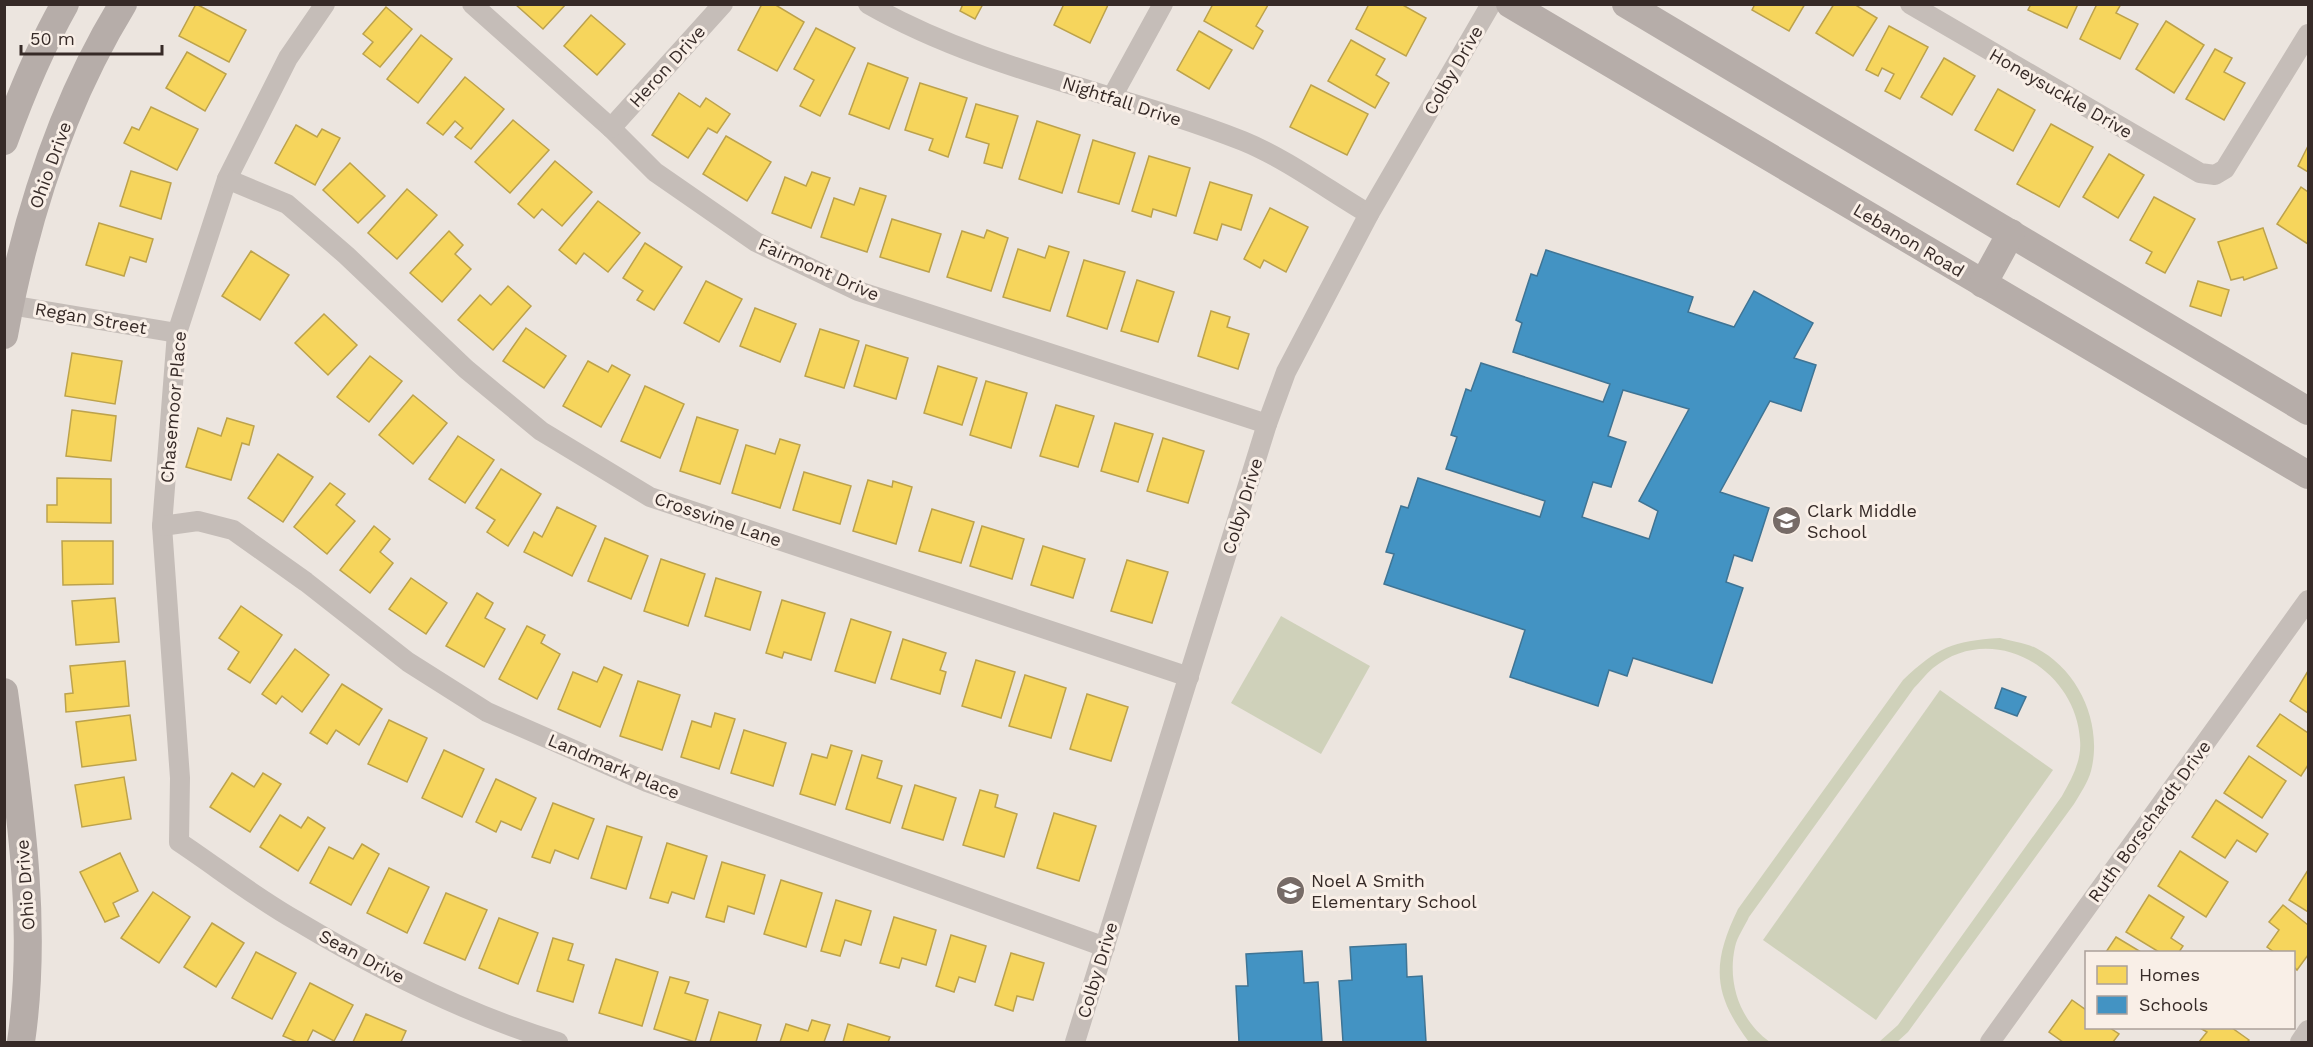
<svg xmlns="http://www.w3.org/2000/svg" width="2313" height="1047" viewBox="0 0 2313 1047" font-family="'Work Sans',sans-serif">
<rect width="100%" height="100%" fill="#ece5df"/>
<g fill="#cfd1ba">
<polygon points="1281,616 1370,666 1321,754 1231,703"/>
<path d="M2000 638C2011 641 2025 643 2036 648 2079 670 2103 724 2091 771 2088 782 2080 794 2074 804L1908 1032 1897 1042H1879L1898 1025 2062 796C2072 778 2082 760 2080 740 2076 668 1992 620 1933 668 1926 674 1920 682 1914 688L1749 917C1745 926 1737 937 1735 947 1727 983 1740 1021 1770 1042H1749C1712 993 1712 963 1738 909L1903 680C1938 647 1952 641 2000 638Z"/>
<polygon points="1940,690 2053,770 1876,1020 1763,940"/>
</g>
<g fill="#f6d55c" stroke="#bca24c" stroke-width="1.5">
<polygon points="196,4 246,30 229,62 179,36"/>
<polygon points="515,4 566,4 543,29"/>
<polygon points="762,4 774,4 804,22 777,71 738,50"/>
<polygon points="983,4 975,19 960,11 963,4"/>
<polygon points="1064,4 1108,5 1090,43 1054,25"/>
<polygon points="1213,4 1268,5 1256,26 1263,31 1253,49 1204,21"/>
<polygon points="1369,4 1401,4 1426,18 1406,56 1356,29"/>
<polygon points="1755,4 1805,4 1789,31 1752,10"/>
<polygon points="1834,4 1854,4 1877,18 1853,56 1816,33"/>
<polygon points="2031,4 2078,4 2067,28 2028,10"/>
<polygon points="2097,4 2121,4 2116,13 2138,24 2120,59 2080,39"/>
<polygon points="386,7 412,29 380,67 363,54 373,42 363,34"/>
<polygon points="591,15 625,44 597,75 564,46"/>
<polygon points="2166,21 2204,45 2174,93 2136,69"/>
<polygon points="1889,26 1928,47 1900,99 1885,91 1894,74 1882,68 1878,76 1866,70"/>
<polygon points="816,28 855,48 820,116 800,106 814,80 794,69"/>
<polygon points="1199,31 1232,50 1209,89 1177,70"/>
<polygon points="421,35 452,59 418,103 387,79"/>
<polygon points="1351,40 1385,59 1376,75 1389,83 1375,108 1328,81"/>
<polygon points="2215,49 2232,58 2224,72 2245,83 2224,120 2186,99"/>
<polygon points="187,52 226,74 205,111 166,88"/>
<polygon points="1944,58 1975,76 1952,115 1921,97"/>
<polygon points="868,63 908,78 889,129 849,114"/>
<polygon points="465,77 504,109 471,149 455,137 463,128 455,121 443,135 427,123"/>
<polygon points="920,83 967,98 948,157 929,150 933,139 905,130"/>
<polygon points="1311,85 1368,114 1347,155 1290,127"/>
<polygon points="1998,89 2035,110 2013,151 1975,130"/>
<polygon points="679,93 700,107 706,98 730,114 717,133 708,128 688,158 652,135"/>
<polygon points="976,104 1018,116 1002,168 984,163 989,144 966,137"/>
<polygon points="151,107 198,129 177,170 124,143 132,127 139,130"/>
<polygon points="513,120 549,150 510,193 475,162"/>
<polygon points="1037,121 1080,135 1062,193 1019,179"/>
<polygon points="2051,124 2093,147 2059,207 2017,184"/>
<polygon points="296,125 317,137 322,129 340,138 315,185 275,163"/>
<polygon points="726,136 771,162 747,201 703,174"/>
<polygon points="1093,140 1135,153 1119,204 1078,192"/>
<polygon points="2308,146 2308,172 2298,166"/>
<polygon points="2109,154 2144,175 2118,218 2083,197"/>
<polygon points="1149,156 1190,168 1176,216 1153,209 1151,217 1132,211"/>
<polygon points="555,161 592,192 562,226 542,209 534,218 518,204"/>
<polygon points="350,163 385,196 358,223 323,190"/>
<polygon points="131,171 171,183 161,219 120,206"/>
<polygon points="812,172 830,178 811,228 772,213 785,177 806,186"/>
<polygon points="1210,182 1252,195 1241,230 1222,224 1217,240 1194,233"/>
<polygon points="2301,187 2308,192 2308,244 2277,224"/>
<polygon points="860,188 886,196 867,252 821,237 834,198 854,205"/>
<polygon points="407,189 437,215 397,259 368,233"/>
<polygon points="2154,197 2195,219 2165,273 2146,263 2152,252 2130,240"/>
<polygon points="598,201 640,233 608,272 584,253 576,264 559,250"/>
<polygon points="1270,208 1308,227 1286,272 1264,260 1260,268 1244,259"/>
<polygon points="892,219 941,234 929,272 880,257"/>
<polygon points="99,223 153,239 146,262 130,257 124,276 86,265"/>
<polygon points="2263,228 2277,268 2244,280 2243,277 2231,280 2218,242"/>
<polygon points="987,230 1008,238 991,291 947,277 962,231 984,238"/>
<polygon points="449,231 463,245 455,254 471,269 442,302 410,273"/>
<polygon points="645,243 682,267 654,310 637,300 643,291 623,278"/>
<polygon points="1049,246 1069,252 1050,311 1003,297 1018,249 1045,258"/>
<polygon points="251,251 289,275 260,320 222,296"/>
<polygon points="1084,260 1125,272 1107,329 1067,316"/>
<polygon points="1137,280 1174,292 1158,342 1121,331"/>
<polygon points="706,281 742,299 719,342 684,323"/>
<polygon points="2198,281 2229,290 2221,316 2190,306"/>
<polygon points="508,286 531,306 493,350 458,320 480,295 491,305"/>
<polygon points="755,308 796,324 780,362 740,346"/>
<polygon points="1211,311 1230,317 1227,327 1249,334 1238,369 1198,356"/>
<polygon points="324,314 357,345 328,375 295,343"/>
<polygon points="526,328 566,356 544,388 503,361"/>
<polygon points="820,329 859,341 844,388 805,376"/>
<polygon points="866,345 908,358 896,399 854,386"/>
<polygon points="72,353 122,361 115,404 65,396"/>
<polygon points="370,356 402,381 369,422 337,397"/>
<polygon points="588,361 608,372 612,365 630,375 601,427 563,406"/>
<polygon points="938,366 977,378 962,425 924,413"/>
<polygon points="986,381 1027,393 1011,448 970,435"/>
<polygon points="645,386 684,404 660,458 621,441"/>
<polygon points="413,395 447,423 413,464 379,435"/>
<polygon points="1056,405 1094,416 1078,467 1040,456"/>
<polygon points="72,410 116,416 111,461 66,456"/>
<polygon points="697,417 738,430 720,484 680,471"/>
<polygon points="227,418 254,426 249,445 242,443 231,480 186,467 198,428 221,436"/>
<polygon points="1115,423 1153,434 1138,482 1101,471"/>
<polygon points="458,436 494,460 465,503 429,479"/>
<polygon points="1163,438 1204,451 1188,503 1147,491"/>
<polygon points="780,439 800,445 780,508 732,493 746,445 775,454"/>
<polygon points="278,454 313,477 283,522 248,498"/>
<polygon points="501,469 541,494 508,546 487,532 495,520 476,508"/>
<polygon points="804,472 851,486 840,524 793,510"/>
<polygon points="57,478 111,479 111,523 47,522 47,505 57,505"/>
<polygon points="868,480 892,487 893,481 912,487 896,544 853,531"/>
<polygon points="330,483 345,494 336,505 355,521 327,554 294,527"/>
<polygon points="557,507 596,526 572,576 524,552 534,532 542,537"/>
<polygon points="932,509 974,522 961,563 919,551"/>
<polygon points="374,526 390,539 380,552 393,563 370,593 340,570"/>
<polygon points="982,526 1024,539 1012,579 970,566"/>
<polygon points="605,538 648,556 631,599 588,581"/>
<polygon points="62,541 113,541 113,584 63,585"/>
<polygon points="1043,546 1085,559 1073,598 1031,585"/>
<polygon points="661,559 705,574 688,626 644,611"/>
<polygon points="1127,560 1168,572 1152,623 1111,611"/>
<polygon points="411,578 447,603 426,634 389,609"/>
<polygon points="716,578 761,592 750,630 705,616"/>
<polygon points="477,593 493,603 485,618 505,629 484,667 446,646"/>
<polygon points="115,598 119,642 76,645 72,601"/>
<polygon points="782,600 825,613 811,660 784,652 782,658 766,653"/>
<polygon points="241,606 282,635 250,683 228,669 239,652 219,638"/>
<polygon points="851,619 891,632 875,683 835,671"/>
<polygon points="527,626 545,635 541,643 560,654 537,699 499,679"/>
<polygon points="903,639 946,653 940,670 946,672 940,694 891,679"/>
<polygon points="295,649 329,675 302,712 282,696 276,704 262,694"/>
<polygon points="976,660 1015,672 1001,718 962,706"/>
<polygon points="125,661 129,706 66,712 65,694 73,693 70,666"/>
<polygon points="604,667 622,675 600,727 558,709 573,672 597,682"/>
<polygon points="2308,671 2308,713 2290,701"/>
<polygon points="1025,675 1066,688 1051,738 1009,726"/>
<polygon points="638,681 680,695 662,750 620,736"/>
<polygon points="342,684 382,709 359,745 336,730 327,744 310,733"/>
<polygon points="1087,694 1128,707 1111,761 1070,749"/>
<polygon points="715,713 735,719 719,769 681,757 692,721 711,727"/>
<polygon points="2280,714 2308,733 2308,765 2301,776 2257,746"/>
<polygon points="130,715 136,760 82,767 76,722"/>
<polygon points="389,720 427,738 407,782 368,764"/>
<polygon points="744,730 786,743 773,786 731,773"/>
<polygon points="831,745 852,751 835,805 800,794 812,754 827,758"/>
<polygon points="444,750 484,769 462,817 422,798"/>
<polygon points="862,755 882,761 877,778 902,786 890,823 846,809"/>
<polygon points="2249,756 2286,781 2262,818 2224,793"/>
<polygon points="232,773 254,787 263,773 281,784 250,832 210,807"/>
<polygon points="124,777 131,819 82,827 75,785"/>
<polygon points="496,779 536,798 521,830 501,821 496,832 476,822"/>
<polygon points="915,785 956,798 943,840 902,828"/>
<polygon points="980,790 998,795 995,807 1017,814 1004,857 963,845"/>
<polygon points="2216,800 2268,834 2256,852 2237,840 2225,858 2192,837"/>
<polygon points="553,803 594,819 578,859 555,850 550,863 532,857"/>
<polygon points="1054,813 1096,826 1079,881 1037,868"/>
<polygon points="280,815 301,828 308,817 325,828 298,871 260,847"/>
<polygon points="607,826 642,837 626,889 591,878"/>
<polygon points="667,843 707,856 694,899 672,892 668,903 650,898"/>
<polygon points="362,844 379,854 351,905 310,883 329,847 353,859"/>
<polygon points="2180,851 2228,882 2206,917 2158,886"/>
<polygon points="120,853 138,891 113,903 119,916 105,922 80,872"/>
<polygon points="722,862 765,875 754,914 728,906 724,922 706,917"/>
<polygon points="389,868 429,887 407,933 367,913"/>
<polygon points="2308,870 2308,912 2289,900"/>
<polygon points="781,880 822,893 806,947 764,934"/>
<polygon points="153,892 190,917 159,963 121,938"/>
<polygon points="446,893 487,910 465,960 424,943"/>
<polygon points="2149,895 2184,917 2171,938 2183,946 2179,952 2159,952 2126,932"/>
<polygon points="836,900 871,911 861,945 845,940 840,956 821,951"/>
<polygon points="2283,905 2308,925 2308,955 2297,970 2294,967 2294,952 2274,952 2267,947 2279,930 2269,922"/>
<polygon points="894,917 936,930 926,965 902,958 899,968 880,963"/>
<polygon points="499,918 538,933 518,984 479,968"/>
<polygon points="212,923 244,943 216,987 184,967"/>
<polygon points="951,935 986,946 975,982 959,977 954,992 936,986"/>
<polygon points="2116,937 2141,952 2106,952"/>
<polygon points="553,938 573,944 568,960 584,965 573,1002 537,991"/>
<polygon points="256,952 296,973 272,1019 232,998"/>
<polygon points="1011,953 1044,963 1033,1000 1017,996 1013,1011 995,1005"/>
<polygon points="616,959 658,972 642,1026 599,1013"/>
<polygon points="670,977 689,982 685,993 708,1000 695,1042 654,1029"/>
<polygon points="310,983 353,1005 334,1041 313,1030 307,1042 297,1042 283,1036"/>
<polygon points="2072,1000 2086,1010 2086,1028 2110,1028 2119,1034 2113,1042 2063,1042 2049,1032"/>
<polygon points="719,1012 761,1025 756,1042 710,1042"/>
<polygon points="366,1014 406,1031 401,1042 353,1042"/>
<polygon points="812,1020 830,1025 824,1042 780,1042 786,1024 808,1031"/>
<polygon points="848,1024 890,1037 888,1042 843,1042"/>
<polygon points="2200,1028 2232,1028 2249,1040 2247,1042 2199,1042 2207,1032"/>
</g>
<g fill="#4393c3" stroke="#3f7494" stroke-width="1.5" fill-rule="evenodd">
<path d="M1546 250 1693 297 1688 312 1734 327 1754 291 1813 323 1794 358 1816 365 1801 411 1770 401 1720 492 1769 508 1752 561 1734 555 1726 582 1743 588 1712 683 1633 658 1627 676 1609 670 1598 706 1510 677 1525 630 1384 584 1394 554 1386 552 1401 506 1408 508 1418 478 1540 517 1545 501 1446 469 1457 437 1451 435 1466 389 1471 391 1481 363 1603 402 1610 384 1513 352 1522 323 1516 320 1531 274 1537 276ZM1623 390 1689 409 1639 501 1658 511 1649 539 1582 517 1593 482 1611 487 1626 442 1608 436Z"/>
<polygon points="2002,688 2026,697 2017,716 1995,708"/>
<polygon points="1406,944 1407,977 1422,976 1426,1042 1343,1042 1339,981 1352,980 1350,947"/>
<polygon points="1302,951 1304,983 1318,982 1322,1042 1239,1042 1236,986 1248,986 1246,954"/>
</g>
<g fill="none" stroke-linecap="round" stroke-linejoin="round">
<g stroke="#c5bdb8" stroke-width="20">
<path d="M325 4 288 58 227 179 177 333 162 526 180 778 179 842C218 868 256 898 297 921 377 969 469 1015 558 1042"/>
<polyline points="472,4 611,128 655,172 756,242 858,291 1267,424"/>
<path d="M868 4C985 71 1119 92 1243 141 1287 159 1328 190 1369 214"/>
<polyline points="1910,4 2200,173 2215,175 2225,169 2308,34"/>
<polyline points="1112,97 1163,4"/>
<polyline points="611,128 723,4"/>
<polyline points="227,179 287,204 346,255 466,369 541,431 650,497 1189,677"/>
<polyline points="4,304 177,333"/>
<polyline points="162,526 198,521 233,530 306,582 408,662 487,712 647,782 1105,947"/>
<polyline points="1075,1042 1267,424 1286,372 1369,214 1491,4"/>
<polyline points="1990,1042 2308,600"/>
<polyline points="2300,1042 2308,1030"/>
</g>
<g stroke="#b6ada9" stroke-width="28">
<polyline points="1510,4 2308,475"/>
<polyline points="1626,4 2308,411"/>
<path d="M4 141C21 94 40 48 65 4"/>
<polyline points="1983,284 2011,233"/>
<path d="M4 335C25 220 61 105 123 4"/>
<path d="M4 692C20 808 38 925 21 1042"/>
</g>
</g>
<defs>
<symbol id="school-disc" viewBox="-11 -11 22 22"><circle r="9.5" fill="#766b67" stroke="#f9efe7"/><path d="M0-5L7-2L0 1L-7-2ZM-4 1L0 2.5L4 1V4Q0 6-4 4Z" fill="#fff"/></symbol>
</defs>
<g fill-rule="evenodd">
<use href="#school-disc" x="1770" y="504" width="33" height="33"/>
<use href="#school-disc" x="1274" y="874" width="33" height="33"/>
</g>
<g text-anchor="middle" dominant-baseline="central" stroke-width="6" stroke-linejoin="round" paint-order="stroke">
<g font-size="18" fill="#362a27" stroke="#f9efe7">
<text transform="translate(667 66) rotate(-48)">Heron Drive</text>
<text transform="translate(1453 70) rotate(-60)">Colby Drive</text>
<text transform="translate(2061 93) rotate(30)">Honeysuckle Drive</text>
<text transform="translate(1122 101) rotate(18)">Nightfall Drive</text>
<text transform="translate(50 165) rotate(-70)">Ohio Drive</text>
<text transform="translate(1909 240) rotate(31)">Lebanon Road</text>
<text transform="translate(819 269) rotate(24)">Fairmont Drive</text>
<text transform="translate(91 318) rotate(10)">Regan Street</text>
<text transform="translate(173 407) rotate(-85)">Chasemoor Place</text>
<text transform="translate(1242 506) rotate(-73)">Colby Drive</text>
<text transform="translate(718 519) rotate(19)">Crossvine Lane</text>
<text transform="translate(614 766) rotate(23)">Landmark Place</text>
<text transform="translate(2149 821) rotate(-54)">Ruth Borschardt Drive</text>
<text transform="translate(25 885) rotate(-94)">Ohio Drive</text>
<text transform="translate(362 956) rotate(28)">Sean Drive</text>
<text transform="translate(1097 970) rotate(-73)">Colby Drive</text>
</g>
<g font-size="18" fill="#362a27" stroke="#f9efe7" text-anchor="start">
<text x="1807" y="510">Clark Middle<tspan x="1807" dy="21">School</tspan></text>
<text x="1311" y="880">Noel A Smith<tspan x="1311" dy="21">Elementary School</tspan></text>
</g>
</g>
<rect width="2313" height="1047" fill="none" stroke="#362a27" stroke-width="12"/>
<rect x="2085" y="951" width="210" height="78" fill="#f9efe7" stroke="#aba09a" stroke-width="1.5"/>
<rect x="2097" y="966" width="30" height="18" fill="#f6d55c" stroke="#aba09a" stroke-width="1.5"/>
<text x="2139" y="981" font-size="18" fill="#362a27">Homes</text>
<rect x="2097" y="996" width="30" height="18" fill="#4393c3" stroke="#aba09a" stroke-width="1.5"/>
<text x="2139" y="1011" font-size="18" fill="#362a27">Schools</text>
<path d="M21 45v9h141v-9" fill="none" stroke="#362a27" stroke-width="3"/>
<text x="30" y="45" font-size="18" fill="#362a27" stroke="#f9efe7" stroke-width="4.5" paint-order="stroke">50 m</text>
</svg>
